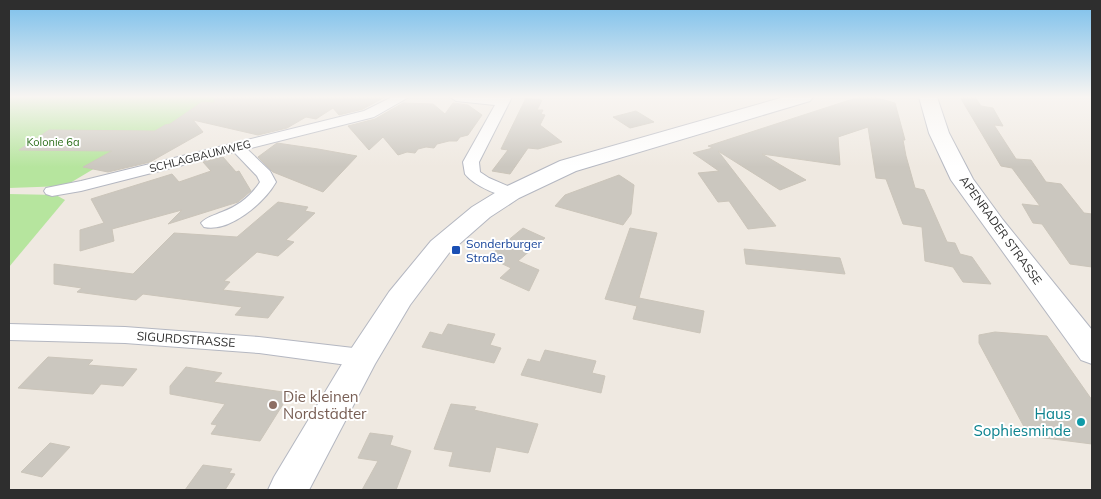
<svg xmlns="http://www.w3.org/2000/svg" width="1101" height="499" viewBox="0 0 1101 499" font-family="Mulish,sans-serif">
<rect width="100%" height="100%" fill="#efe9e1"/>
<g fill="#b6e59e">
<polygon points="9,97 229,97 122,152 65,186 9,188"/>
<polygon points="9,194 56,195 65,200 9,267"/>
</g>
<g fill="#cbc7bf" stroke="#cbc5ba">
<polygon points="215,97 385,97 363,109 339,115 333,108 316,119 306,117 287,128 258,135 193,120 203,132 150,162 108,172 83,167 112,151 19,150 49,130 155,131 165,125 170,124 202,102 214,103"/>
<polygon points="859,97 874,97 895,103 905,140 903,140 906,156 915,188 924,190 947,242 955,243 960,254 972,257 991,284 963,282 953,267 925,261 922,227 903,224 886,179 876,178 868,127 838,137 840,165 762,154 806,180 780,190 718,151 776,226 748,229 729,201 718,202 698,173 719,171 693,153 713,148 708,146"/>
<polygon points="960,97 975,97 981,106 993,108 1003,126 994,125 1016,159 1031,160 1046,182 1061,184 1084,213 1092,214 1092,267 1070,264 1042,224 1033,223 1022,204 1040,206 1012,168 1001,166"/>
<polygon points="526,98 542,100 537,110 543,110 541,114 545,115 540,125 562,142 538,149 528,148 510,174 492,171 508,150 501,149"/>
<polygon points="403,103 433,104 445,114 453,103 468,105 482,115 468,135 460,137 457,141 449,141 437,144 434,148 426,147 418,149 415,153 407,152 398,155 383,137 369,150 348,126 375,119"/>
<polygon points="636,111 654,122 630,128 613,117"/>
<polygon points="277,143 318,149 357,156 323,192 273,172 258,157"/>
<polygon points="223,157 236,172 239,171 251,191 238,202 168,224 182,210 112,229 114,241 80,251 80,230 104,223 91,199 172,174 179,182 211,171 203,162"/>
<polygon points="619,175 634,185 631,214 623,225 555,206 565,195"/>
<polygon points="278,202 308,207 305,211 315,213 286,240 294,242 278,256 257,252 224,281 230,282 223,290 284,297 268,318 235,315 242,307 143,294 136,300 77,292 82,288 54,284 54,264 133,274 174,233 237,237"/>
<polygon points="523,228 545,238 518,261 539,270 529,291 500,278 511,268 488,257"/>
<polygon points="630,228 657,233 639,298 704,311 700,333 633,319 637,306 605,299"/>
<polygon points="744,249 840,258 845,274 746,264"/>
<polygon points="448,324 495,334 490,345 501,348 494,363 422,347 430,332 442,335"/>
<polygon points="995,332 1047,336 1092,400 1092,444 1029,436 979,343 979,335"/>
<polygon points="545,350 596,361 592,373 605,376 601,393 521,375 528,359 540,362"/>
<polygon points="48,357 93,360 88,365 137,369 123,386 101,384 93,394 18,388"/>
<polygon points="186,367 222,373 214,382 290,393 260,441 211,434 217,425 211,424 225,404 170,394 170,386"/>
<polygon points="451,404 476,407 474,410 538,424 528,453 496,447 490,472 449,466 453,452 434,449"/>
<polygon points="370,433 393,436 390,445 411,451 396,490 362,490 378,461 358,458"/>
<polygon points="50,443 70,447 42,477 21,472"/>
<polygon points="203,465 232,469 229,473 235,474 225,490 185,490"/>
</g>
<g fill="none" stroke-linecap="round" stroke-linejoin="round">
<defs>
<g id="street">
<path d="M392 97H409L374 117 247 149 270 171 276 182C264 203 229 233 204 227L201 223C206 217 215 215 222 212 238 206 251 196 260 182L257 176 234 152 81 191 52 196 46 194 44 191 46 188 81 181 364 111Z"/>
<path d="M450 97H512L479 162 480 172 489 178 517 190 519 193 517 196C504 200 473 185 465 174L463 162 495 105 456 101Z"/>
<polygon points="9,324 125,327 259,337 362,349 370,352 374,358 370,364 362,367 259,353 125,343 9,340"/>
</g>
<g id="secondary">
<polygon points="784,97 813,97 810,101 576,171 519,198 490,217 449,253 410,305 375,364 309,490 268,490 274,477 351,349 389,292 431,241 472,207 503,188 560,161"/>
<polygon points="919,97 937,97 949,133 973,179 1003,220 1092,330 1092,364 1081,360 951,180 929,133"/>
</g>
</defs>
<use href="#street" stroke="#b4b7c1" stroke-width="2"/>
<use href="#secondary" stroke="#b4b7c1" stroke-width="2"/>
<use href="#street" fill="#fff" fill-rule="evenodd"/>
<use href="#secondary" fill="#fff" fill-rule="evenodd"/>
</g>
<linearGradient id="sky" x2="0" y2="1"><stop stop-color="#7abfeb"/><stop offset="0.58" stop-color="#f8f5f2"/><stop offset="1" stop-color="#f8f5f2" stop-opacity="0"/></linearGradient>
<rect width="1101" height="167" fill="url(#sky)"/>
<rect fill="#1a4fb4" stroke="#fff" stroke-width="2" x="451" y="245" width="10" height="10" rx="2.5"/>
<circle fill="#8d6e63" stroke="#fff" stroke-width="2" cx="273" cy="405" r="5"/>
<circle fill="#0f9aa8" stroke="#fff" stroke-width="2" cx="1081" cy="422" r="5"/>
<g text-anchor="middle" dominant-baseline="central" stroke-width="4" stroke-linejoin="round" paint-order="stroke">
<g font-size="11" fill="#2c6e1b" stroke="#fff">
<text x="53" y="142">Kolonie 6a</text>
</g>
<g font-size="11" fill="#2e2e2e" stroke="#fff">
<text transform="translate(200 156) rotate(-14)">SCHLAGBAUMWEG</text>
</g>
<g font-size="12" fill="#2e2e2e" stroke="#fff">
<text transform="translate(1001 230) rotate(54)">APENRADER STRASSE</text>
<text transform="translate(186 339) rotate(4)">SIGURDSTRASSE</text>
</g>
<g font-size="12" fill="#164399" stroke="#fff" text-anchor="start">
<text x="466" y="243">Sonderburger<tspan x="466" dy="14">Straße</tspan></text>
</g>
<g font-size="15" fill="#785e54" stroke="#fff" text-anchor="start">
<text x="283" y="396">Die kleinen<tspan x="283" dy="17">Nordstädter</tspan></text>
</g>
<g font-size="15" fill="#0d838f" stroke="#fff" text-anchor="end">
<text x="1071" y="413">Haus<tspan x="1071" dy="17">Sophiesminde</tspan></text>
</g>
</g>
<rect width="1101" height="499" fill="none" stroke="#2e2e2e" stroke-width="20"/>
</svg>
